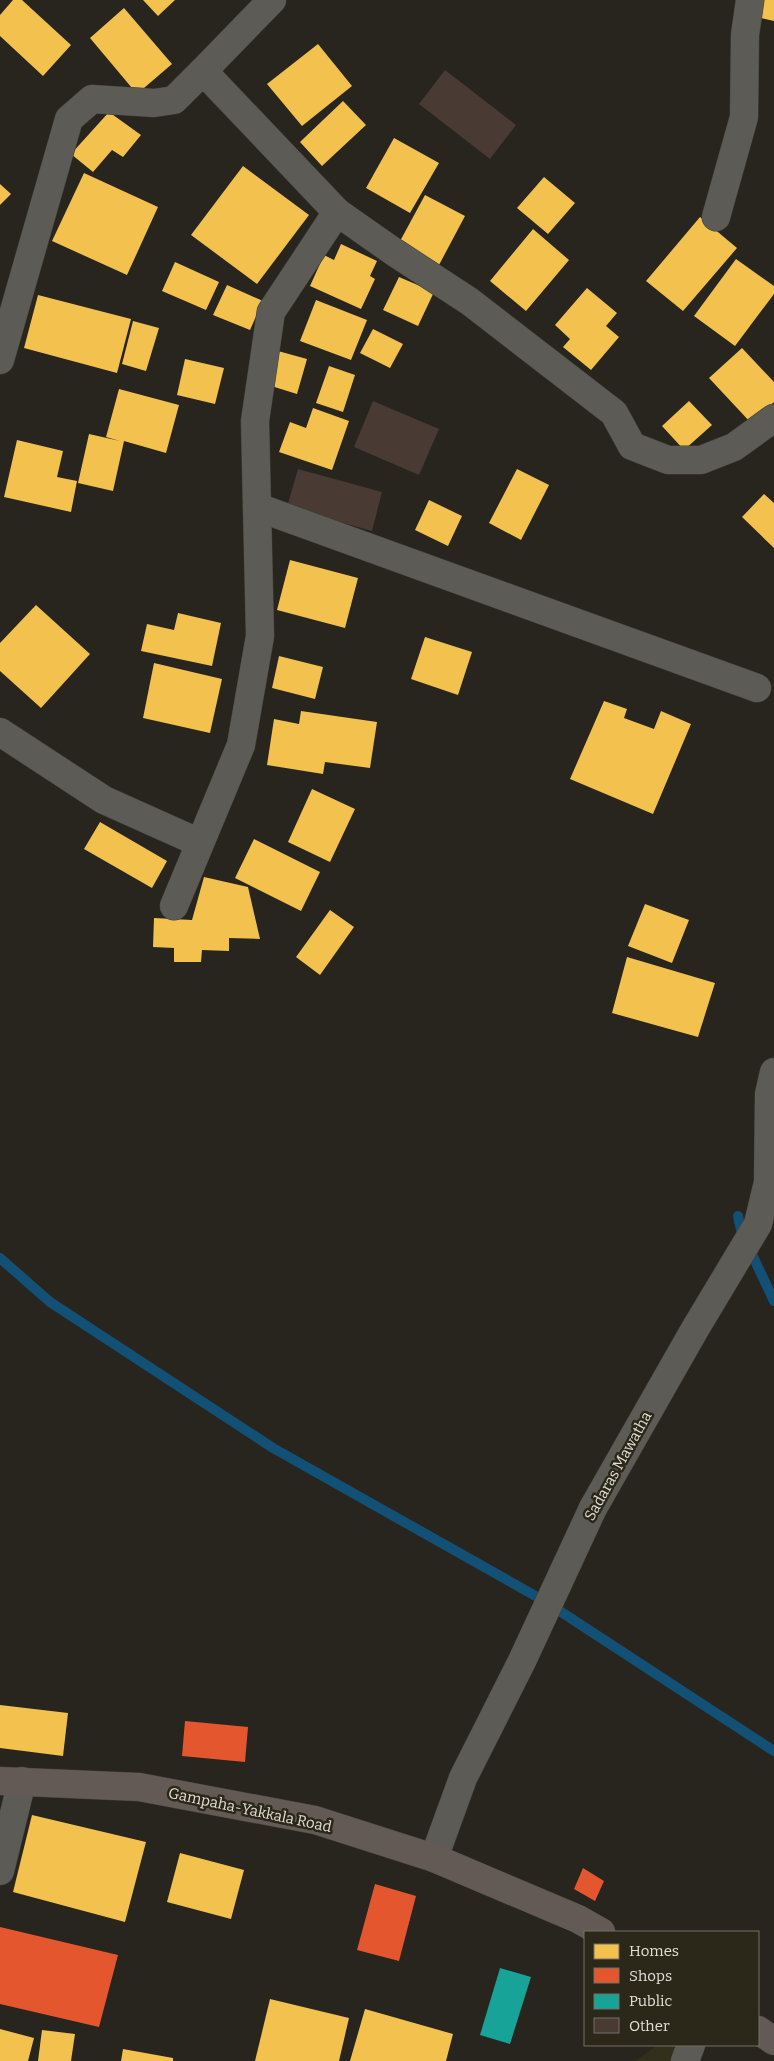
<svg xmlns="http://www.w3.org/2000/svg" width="774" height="2061" viewBox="0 0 774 2061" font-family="Bitter,serif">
<rect width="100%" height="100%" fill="#27251e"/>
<polygon fill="#322f1b" points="657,2045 684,2045 702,2061 636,2061"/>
<g fill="#f2c14e">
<polygon points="13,0 22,0 71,45 43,76 0,36 0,15"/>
<polygon points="143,0 175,0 158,16"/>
<polygon points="756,0 774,0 774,21 752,16"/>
<polygon points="124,8 172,64 137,94 90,38"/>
<polygon points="318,44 352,86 302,126 267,84"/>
<polygon points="343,101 366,125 322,166 300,142"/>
<polygon points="109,112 141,135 123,157 112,150 93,172 71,154"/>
<polygon points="394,138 439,163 410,213 366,188"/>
<polygon points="243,166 309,215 257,284 191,235"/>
<polygon points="84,173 158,207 127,275 52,241"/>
<polygon points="544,177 575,203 548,234 517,208"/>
<polygon points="0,184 11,194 0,205"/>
<polygon points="425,195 465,216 439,265 399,243"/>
<polygon points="700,217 737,248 683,311 646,281"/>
<polygon points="533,229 569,260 526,311 490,281"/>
<polygon points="341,244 377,261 370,276 375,279 361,309 310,286 324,255 334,260"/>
<polygon points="736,259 774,286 774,294 735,346 694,316"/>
<polygon points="175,262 219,282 206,310 162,291"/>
<polygon points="399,277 434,292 418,326 383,310"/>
<polygon points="227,285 263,301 250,330 213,315"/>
<polygon points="587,288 617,313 606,326 619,337 591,370 563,347 570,339 555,325"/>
<polygon points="38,295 131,319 117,373 24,348"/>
<polygon points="316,300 367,320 351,360 300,341"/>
<polygon points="133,321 159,328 146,371 122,364"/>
<polygon points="373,329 403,344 390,368 360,353"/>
<polygon points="742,348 774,382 774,402 751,423 709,378"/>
<polygon points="278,351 307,359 297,394 268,385"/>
<polygon points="185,359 224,368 215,404 177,395"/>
<polygon points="329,366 355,375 343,412 316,403"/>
<polygon points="119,389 179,405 166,453 124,441 113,491 78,483 89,434 120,441 106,437"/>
<polygon points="689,401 712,425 684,450 662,426"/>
<polygon points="313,408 349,421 332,470 279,452 290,422 306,428"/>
<polygon points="17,440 63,451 57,477 77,481 71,512 4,497"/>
<polygon points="517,469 549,485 521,540 489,523"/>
<polygon points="764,494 774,503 774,548 742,517"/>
<polygon points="429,500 462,516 448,546 415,530"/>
<polygon points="290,560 358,578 345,628 277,610"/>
<polygon points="36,605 90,654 41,708 0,671 0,643"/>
<polygon points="178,613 221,623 212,666 141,651 147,624 174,630"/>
<polygon points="425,637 472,652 458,695 411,679"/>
<polygon points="279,656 323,667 315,699 272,688"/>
<polygon points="154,663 222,679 210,733 143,718"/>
<polygon points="604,701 627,709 624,718 654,729 661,711 691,724 653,814 570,779"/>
<polygon points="301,711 377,722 370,768 325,762 323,774 267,765 274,719 299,724"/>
<polygon points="312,789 355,809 330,862 288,842"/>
<polygon points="100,822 167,861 152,888 84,849"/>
<polygon points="254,839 320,872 301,911 235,878"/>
<polygon points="204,877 248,887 260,939 229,938 229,951 202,950 201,962 174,962 174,948 153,947 154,918 192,920"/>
<polygon points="645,904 689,920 672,963 628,946"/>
<polygon points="330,910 354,927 320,975 296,957"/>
<polygon points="627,957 715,983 698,1037 612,1013"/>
<polygon points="0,1705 68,1713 63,1756 0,1748"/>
<polygon points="32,1815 146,1842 125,1922 13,1892"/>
<polygon points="180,1853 244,1870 231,1919 167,1902"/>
<polygon points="270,1999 349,2018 339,2061 255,2061"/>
<polygon points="365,2009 453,2034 446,2061 350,2061"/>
<polygon points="0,2029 34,2038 28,2061 0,2061"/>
<polygon points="42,2030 75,2034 71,2061 38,2061"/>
<polygon points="123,2049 173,2058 173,2061 121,2061"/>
</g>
<g fill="#e4572e">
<polygon points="185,1721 248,1727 245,1762 182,1756"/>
<polygon points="583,1868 604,1881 595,1901 574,1889"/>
<polygon points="375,1884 416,1896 399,1961 357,1950"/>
<polygon points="0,1927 118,1955 99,2027 0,2004"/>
</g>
<polygon fill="#17a398" points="500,1968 531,1977 510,2044 480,2035"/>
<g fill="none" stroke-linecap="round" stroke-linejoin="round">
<g stroke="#125175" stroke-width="10">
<polyline points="738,1216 743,1239"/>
<polyline points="748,1246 774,1301"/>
<polyline points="0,1258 50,1302 273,1448 548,1603"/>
<polyline points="549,1604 774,1751"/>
</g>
</g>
<g fill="#493a34">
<polygon points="445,70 516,125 490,159 419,104"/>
<polygon points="373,401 439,429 419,475 354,447"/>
<polygon points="298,469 382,492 372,531 287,507"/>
</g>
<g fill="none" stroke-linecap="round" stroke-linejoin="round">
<defs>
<g id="minor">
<polyline points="203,71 272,0"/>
<polyline points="337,212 394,252 469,301 614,413 632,446 668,460 701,460 734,447 774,418"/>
<polyline points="716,217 744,117 745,35 750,0"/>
<polyline points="0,360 69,119 92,99 154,103 174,100 203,71 337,212 271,312 255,421 260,636 241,745 174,906"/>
<polyline points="257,507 757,688"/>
<polyline points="0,732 104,800 200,843"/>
<polyline points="434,1858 463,1778 522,1661 593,1508 695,1329 758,1224 768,1182 769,1094 774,1072"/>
<polyline points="0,1871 22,1781"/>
<polyline points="685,2061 691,2045"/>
</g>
<g id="highway">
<polyline points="0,1781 139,1787 315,1820 434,1858 578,1919 601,1932"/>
<polyline points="758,2030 774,2041"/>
</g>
</defs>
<use href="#minor" stroke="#424039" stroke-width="29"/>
<use href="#highway" stroke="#424039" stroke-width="29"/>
<use href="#minor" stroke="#5d5b55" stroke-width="28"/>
<use href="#highway" stroke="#635a56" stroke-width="28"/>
</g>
<g text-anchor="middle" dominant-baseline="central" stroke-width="5" stroke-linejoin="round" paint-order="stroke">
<g font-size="15" fill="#e0ded5" stroke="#2b281a">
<text transform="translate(618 1466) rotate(-61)">Sadaras Mawatha</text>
<text transform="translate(250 1810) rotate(12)">Gampaha-Yakkala Road</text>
</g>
</g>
<rect x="584" y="1931" width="175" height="115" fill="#2b281a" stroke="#737165"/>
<rect x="594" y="1944" width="25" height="15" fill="#f2c14e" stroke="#737165"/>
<text x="629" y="1956" font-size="15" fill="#e0ded5">Homes</text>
<rect x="594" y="1968" width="25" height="15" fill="#e4572e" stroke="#737165"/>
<text x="629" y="1981" font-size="15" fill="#e0ded5">Shops</text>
<rect x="594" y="1994" width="25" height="15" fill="#17a398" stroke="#737165"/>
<text x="629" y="2006" font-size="15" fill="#e0ded5">Public</text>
<rect x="594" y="2018" width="25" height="15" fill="#493a34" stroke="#737165"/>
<text x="629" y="2031" font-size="15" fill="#e0ded5">Other</text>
</svg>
